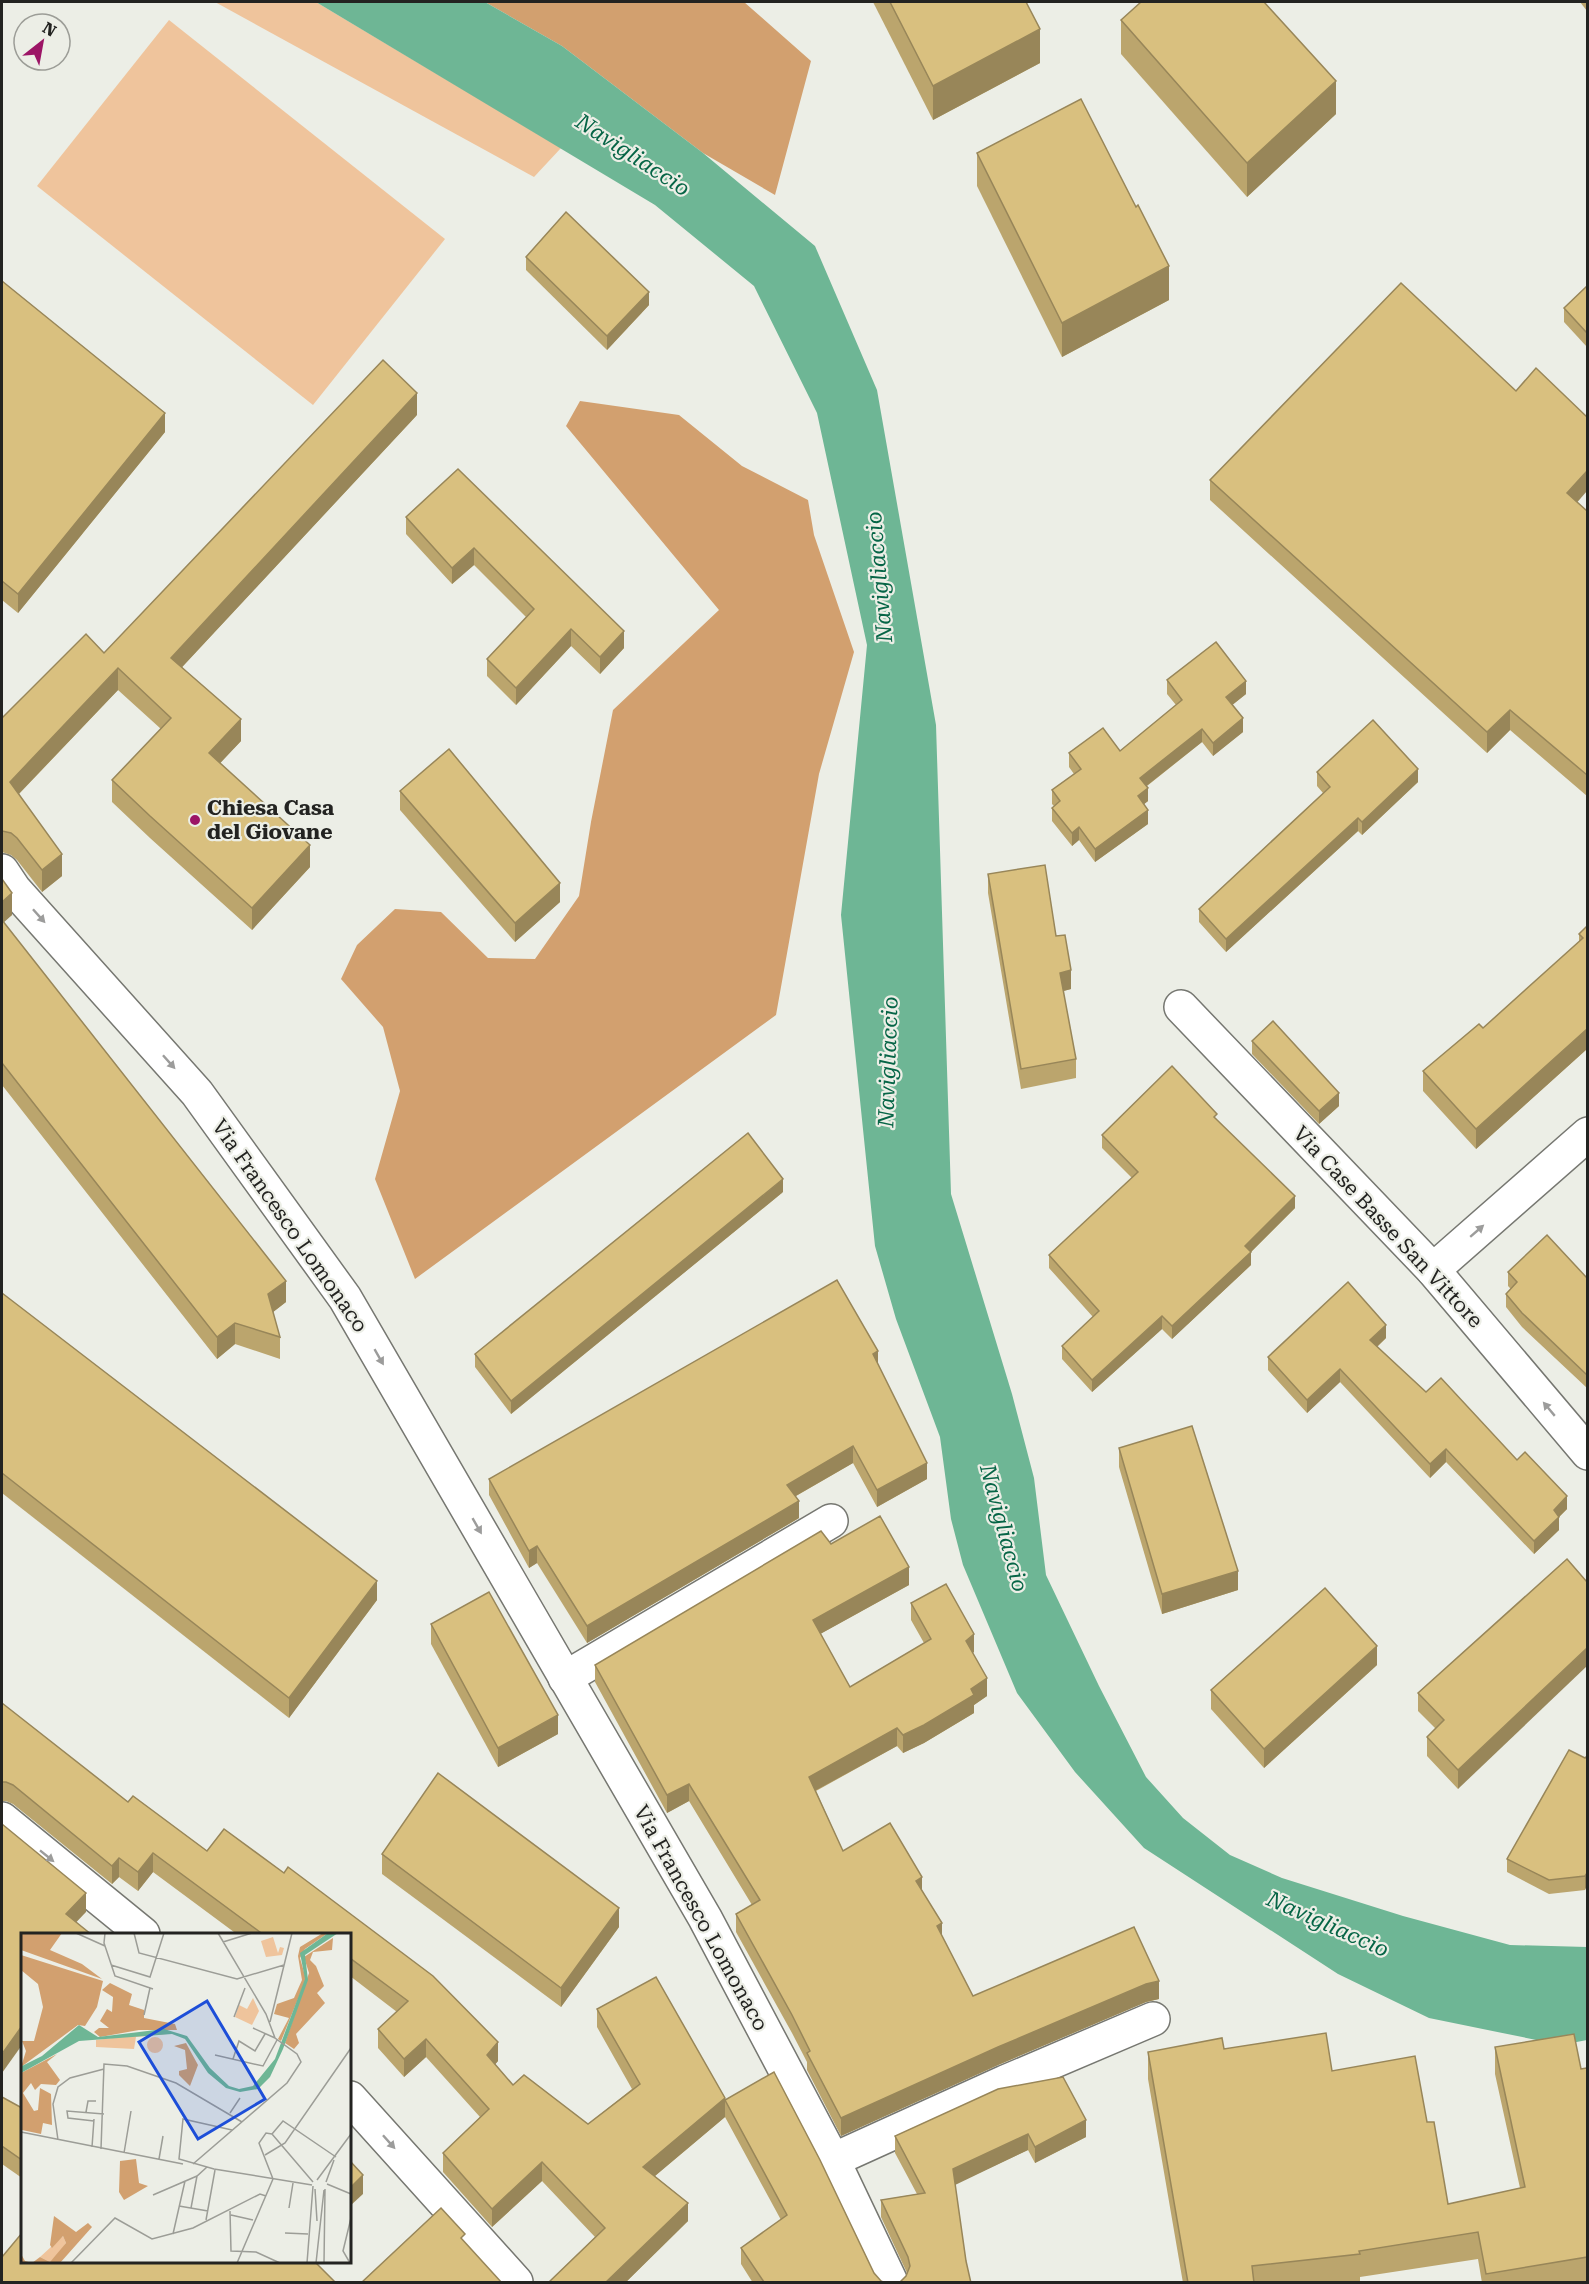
<svg xmlns="http://www.w3.org/2000/svg" width="1589" height="2284" viewBox="0 0 1589 2284" font-family="'Roboto Serif',serif">
<rect width="100%" height="100%" fill="#eceee6"/>
<g fill="#efc49c">
<polygon points="215,2 316,2 561,148 534,177"/>
<polygon points="169,20 445,239 313,405 37,186"/>
</g>
<g fill="#d2a06f">
<polygon points="485,2 744,2 811,61 775,195 703,153 562,46"/>
<polygon points="580,401 679,415 742,466 808,500 814,535 854,652 819,774 776,1015 415,1279 375,1179 400,1091 383,1027 341,979 357,945 395,909 441,912 488,958 535,959 579,896 591,822 613,710 719,610 566,426"/>
</g>
<polygon fill="#6eb695" points="316,2 485,2 562,46 703,153 815,246 877,390 936,725 951,1194 1012,1394 1034,1478 1046,1575 1099,1686 1146,1777 1183,1818 1230,1855 1282,1878 1403,1916 1510,1945 1587,1947 1587,2040 1561,2045 1429,2018 1338,1974 1144,1848 1075,1772 1017,1693 963,1565 951,1519 940,1437 896,1319 875,1246 841,915 867,645 817,413 754,286 655,205"/>
<g fill="none" stroke-linecap="round" stroke-linejoin="round">
<defs>
<g id="street">
<polyline points="2,871 14,889 197,1093 345,1298 705,1918 833,2160 891,2282"/>
<polyline points="1181,1007 1433,1270 1588,1453"/>
<polyline points="1433,1270 1588,1134"/>
<polyline points="565,1678 831,1521"/>
<polyline points="2,1819 143,1934"/>
<polyline points="350,2098 516,2282"/>
<polyline points="833,2160 1005,2082 1153,2019"/>
</g>
</defs>
<use href="#street" stroke="#767771" stroke-width="36"/>
<use href="#street" stroke="#fff" stroke-width="33"/>
</g>
<g fill="#bba56d">
<polygon points="873,2 1026,2 1040,63 933,120"/>
<polygon points="1580,2 1587,2 1587,11"/>
<polygon points="1121,20 1336,114 1247,197 1121,54"/>
<polygon points="977,153 1169,300 1062,357 977,186"/>
<polygon points="526,257 649,305 607,350 526,270"/>
<polygon points="2,281 165,432 18,613 2,600"/>
<polygon points="1587,286 1587,347 1564,322 1564,308"/>
<polygon points="417,415 182,667 241,741 220,763 310,867 252,930 150,838 112,802 112,780 161,729 118,690 19,794 62,876 42,892 17,860 11,855 2,852 2,718 104,653"/>
<polygon points="458,469 624,648 600,674 571,646 516,705 487,676 487,659 526,617 474,565 452,584 406,534 406,517"/>
<polygon points="1210,480 1577,502 1587,511 1587,796 1510,730 1487,753 1210,500"/>
<polygon points="1167,680 1246,694 1232,705 1243,732 1213,756 1202,742 1147,786 1148,801 1144,804 1148,824 1095,862 1079,840 1072,846 1052,821 1052,808 1054,806 1052,804 1052,790 1074,774 1069,767 1069,753 1120,751 1176,705 1167,694"/>
<polygon points="1317,772 1418,782 1362,835 1358,831 1226,952 1199,922 1199,909 1323,793 1317,786"/>
<polygon points="400,791 560,902 515,942 400,810"/>
<polygon points="988,874 1056,936 1071,989 1063,991 1076,1059 1076,1078 1021,1089 988,893"/>
<polygon points="2,879 12,915 3,922 286,1302 273,1312 280,1337 280,1359 235,1344 217,1359 2,1085"/>
<polygon points="1587,926 1587,1049 1476,1149 1423,1091 1423,1071 1483,1028 1579,943 1579,934"/>
<polygon points="1252,1041 1339,1106 1319,1124 1252,1054"/>
<polygon points="1217,1120 1295,1208 1251,1252 1251,1265 1172,1339 1162,1329 1092,1392 1062,1359 1062,1346 1093,1317 1049,1268 1049,1255 1132,1178 1102,1148 1102,1135"/>
<polygon points="783,1192 511,1414 475,1367 475,1354"/>
<polygon points="1508,1272 1587,1278 1587,1388 1522,1327 1506,1307 1506,1294 1511,1289 1508,1286"/>
<polygon points="2,1293 377,1600 289,1718 2,1493"/>
<polygon points="1386,1338 1377,1347 1426,1392 1517,1460 1567,1509 1559,1517 1559,1530 1534,1554 1446,1462 1430,1478 1340,1382 1307,1413 1268,1370 1268,1357"/>
<polygon points="878,1365 927,1479 877,1507 853,1463 796,1496 799,1518 587,1643 537,1563 529,1568 489,1495 489,1479"/>
<polygon points="1119,1448 1238,1590 1162,1614 1119,1467"/>
<polygon points="831,1544 909,1585 820,1634 850,1687 924,1643 911,1620 911,1603 974,1652 972,1653 987,1696 974,1705 974,1713 924,1743 903,1753 897,1746 816,1791 843,1851 922,1892 942,1936 973,1996 1159,1999 1146,2002 998,2065 841,2136 807,2070 807,2062 792,2033 736,1932 736,1914 752,1905 689,1801 667,1813 595,1682 595,1665"/>
<polygon points="1567,1559 1458,1789 1427,1756 1427,1737 1436,1729 1418,1711 1418,1693"/>
<polygon points="431,1624 558,1734 498,1767 431,1644"/>
<polygon points="1377,1665 1264,1768 1211,1709 1211,1690"/>
<polygon points="2,1703 128,1802 133,1796 207,1851 224,1829 284,1873 288,1867 433,1976 498,2042 498,2061 495,2064 513,2085 524,2075 588,2124 632,2089 597,2027 597,2009 656,1977 725,2098 725,2100 774,2072 820,2160 874,2273 881,2281 885,2283 753,2283 741,2264 741,2248 781,2220 725,2117 655,2176 688,2203 688,2221 625,2283 548,2283 595,2237 542,2181 492,2227 443,2172 443,2153 480,2117 426,2057 404,2077 378,2048 378,2029 397,2012 350,1976 350,1935 238,1935 153,1872 138,1891 119,1877 112,1884 13,1804 6,1801 2,1801"/>
<polygon points="1587,1756 1585,1890 1549,1894 1507,1872 1507,1859"/>
<polygon points="382,1854 619,1927 561,2007 382,1874"/>
<polygon points="1495,2047 1581,2069 1587,2068 1587,2283 1482,2283 1478,2259 1360,2277 1360,2281 1343,2283 1183,2283 1148,2079 1148,2052 1224,2049 1332,2071 1427,2122 1448,2204 1520,2188 1495,2074"/>
<polygon points="998,2089 1086,2137 1035,2163 1028,2150 955,2184 966,2261 900,2282 906,2276 907,2273 881,2217 881,2200 917,2194 895,2153 895,2136"/>
<polygon points="2,2097 22,2108 22,2178 2,2164"/>
</g>
<g fill="#988659">
<polygon points="1040,29 1040,63 933,120 933,86"/>
<polygon points="1336,81 1336,114 1247,197 1247,163"/>
<polygon points="1169,266 1169,300 1062,357 1062,323"/>
<polygon points="649,292 649,305 607,350 607,336"/>
<polygon points="417,393 417,415 171,679 171,658"/>
<polygon points="165,413 165,432 18,613 18,594"/>
<polygon points="1587,471 1587,491 1567,514 1567,493"/>
<polygon points="474,548 474,565 452,584 452,568"/>
<polygon points="571,629 571,646 516,705 516,688"/>
<polygon points="624,631 624,648 600,674 600,657"/>
<polygon points="118,668 118,690 10,803 10,782"/>
<polygon points="1246,681 1246,694 1226,710 1226,697"/>
<polygon points="1510,710 1510,730 1487,753 1487,732"/>
<polygon points="1243,718 1243,732 1213,756 1213,743"/>
<polygon points="241,719 241,741 209,775 209,753"/>
<polygon points="1202,729 1202,742 1140,791 1140,778"/>
<polygon points="1418,769 1418,782 1362,835 1362,822"/>
<polygon points="1148,788 1148,801 1138,809 1138,796"/>
<polygon points="1148,810 1148,824 1095,862 1095,849"/>
<polygon points="1358,818 1358,831 1226,952 1226,939"/>
<polygon points="1079,827 1079,840 1072,846 1072,833"/>
<polygon points="310,845 310,867 252,930 252,908"/>
<polygon points="62,854 62,876 42,892 42,870"/>
<polygon points="560,883 560,902 515,942 515,923"/>
<polygon points="12,893 12,915 2,924 2,902"/>
<polygon points="1071,970 1071,989 1060,992 1060,973"/>
<polygon points="1587,1029 1587,1049 1476,1149 1476,1129"/>
<polygon points="1339,1093 1339,1106 1319,1124 1319,1111"/>
<polygon points="783,1179 783,1192 511,1414 511,1401"/>
<polygon points="1295,1196 1295,1208 1251,1252 1251,1265 1172,1339 1172,1326 1245,1246"/>
<polygon points="286,1281 286,1302 268,1316 268,1294"/>
<polygon points="1162,1316 1162,1329 1092,1392 1092,1380"/>
<polygon points="235,1323 235,1344 217,1359 217,1337"/>
<polygon points="1386,1325 1386,1338 1370,1353 1370,1340"/>
<polygon points="878,1351 878,1367 873,1354"/>
<polygon points="1340,1369 1340,1382 1307,1413 1307,1400"/>
<polygon points="853,1446 853,1463 787,1501 787,1485"/>
<polygon points="1446,1449 1446,1462 1430,1478 1430,1464"/>
<polygon points="927,1463 927,1479 877,1507 877,1490"/>
<polygon points="1567,1496 1567,1509 1559,1517 1559,1530 1534,1554 1534,1541 1554,1510"/>
<polygon points="799,1501 799,1518 587,1643 587,1626"/>
<polygon points="537,1546 537,1563 529,1568 529,1551"/>
<polygon points="909,1567 909,1585 813,1638 813,1620"/>
<polygon points="1238,1571 1238,1590 1162,1614 1162,1594"/>
<polygon points="377,1581 377,1600 289,1718 289,1698"/>
<polygon points="974,1634 974,1652 966,1658 966,1641"/>
<polygon points="1377,1646 1377,1665 1264,1768 1264,1749"/>
<polygon points="1587,1648 1587,1666 1458,1789 1458,1770"/>
<polygon points="987,1678 987,1696 974,1705 974,1713 924,1743 903,1753 903,1735"/>
<polygon points="558,1715 558,1734 498,1767 498,1748"/>
<polygon points="897,1728 897,1746 809,1794 809,1777"/>
<polygon points="689,1784 689,1801 667,1813 667,1795"/>
<polygon points="153,1853 153,1872 138,1891 138,1872"/>
<polygon points="119,1858 119,1877 112,1884 112,1866"/>
<polygon points="1587,1873 1587,1886 1585,1890 1585,1876"/>
<polygon points="922,1877 922,1894 916,1881"/>
<polygon points="86,1893 86,1912 66,1933 66,1914"/>
<polygon points="619,1908 619,1927 561,2007 561,1988"/>
<polygon points="942,1923 942,1941 937,1926"/>
<polygon points="1159,1981 1159,1999 1146,2002 998,2065 841,2136 841,2118 998,2047 1146,1984"/>
<polygon points="22,2026 22,2045 2,2073 2,2054"/>
<polygon points="426,2039 426,2057 404,2077 404,2059"/>
<polygon points="498,2042 498,2061 487,2074 487,2055"/>
<polygon points="725,2098 725,2117 643,2186 643,2167"/>
<polygon points="1086,2120 1086,2137 1035,2163 1035,2147"/>
<polygon points="1028,2134 1028,2150 953,2186 953,2169"/>
<polygon points="542,2162 542,2181 492,2227 492,2209"/>
<polygon points="363,2175 363,2194 350,2206 350,2188"/>
<polygon points="688,2203 688,2221 625,2283 605,2283"/>
</g>
<g fill="#d9c07f" stroke="#988659" stroke-width="1.5">
<polygon points="890,2 1026,2 1040,29 933,86"/>
<polygon points="1141,2 1264,2 1336,81 1247,163 1121,20"/>
<polygon points="1081,99 1136,207 1138,205 1169,266 1062,323 977,153"/>
<polygon points="566,212 649,292 607,336 526,257"/>
<polygon points="2,281 165,413 18,594 2,581"/>
<polygon points="1401,283 1516,391 1536,368 1587,417 1587,471 1567,493 1587,511 1587,775 1510,710 1487,732 1210,480"/>
<polygon points="1587,286 1587,333 1564,308"/>
<polygon points="383,360 417,393 171,658 241,719 209,753 310,845 252,908 150,816 112,780 171,718 118,668 10,782 62,854 42,870 17,838 11,833 2,831 2,718 86,634 104,653"/>
<polygon points="458,469 624,631 600,657 571,629 516,688 487,659 534,609 474,548 452,568 406,517"/>
<polygon points="1216,642 1246,681 1226,697 1243,718 1213,743 1202,729 1140,778 1148,788 1138,796 1148,810 1095,849 1079,827 1072,833 1052,808 1060,801 1052,790 1081,769 1069,753 1103,728 1120,751 1182,700 1167,680"/>
<polygon points="1373,720 1418,769 1362,822 1358,818 1226,939 1199,909 1330,787 1317,772"/>
<polygon points="449,749 560,883 515,923 400,791"/>
<polygon points="1045,865 1056,936 1065,935 1071,970 1060,973 1076,1059 1021,1069 988,874"/>
<polygon points="2,879 12,893 2,902"/>
<polygon points="2,920 286,1281 268,1294 280,1337 235,1323 217,1337 2,1063"/>
<polygon points="1587,926 1587,1029 1476,1129 1423,1071 1479,1024 1483,1028 1583,938 1579,934"/>
<polygon points="1273,1021 1339,1093 1319,1111 1252,1041"/>
<polygon points="1172,1066 1217,1114 1214,1117 1295,1196 1245,1246 1251,1252 1172,1326 1162,1316 1092,1380 1062,1346 1099,1311 1049,1255 1138,1172 1102,1135"/>
<polygon points="748,1133 783,1179 511,1401 475,1354"/>
<polygon points="1547,1235 1587,1278 1587,1375 1522,1313 1506,1294 1517,1282 1508,1272"/>
<polygon points="837,1280 878,1351 873,1354 927,1463 877,1490 853,1446 787,1485 799,1501 587,1626 537,1546 529,1551 489,1479"/>
<polygon points="1348,1282 1386,1325 1370,1340 1426,1392 1441,1378 1517,1460 1525,1452 1567,1496 1554,1510 1559,1517 1534,1541 1446,1449 1430,1464 1340,1369 1307,1400 1268,1357"/>
<polygon points="2,1293 377,1581 289,1698 2,1473"/>
<polygon points="1192,1426 1238,1571 1162,1594 1119,1448"/>
<polygon points="880,1516 909,1567 813,1620 850,1687 931,1639 911,1603 946,1584 974,1634 966,1641 987,1678 971,1689 974,1695 924,1725 903,1735 897,1728 809,1777 843,1851 890,1823 922,1877 916,1881 942,1923 937,1926 973,1996 1134,1927 1159,1981 1146,1984 998,2047 841,2118 807,2053 810,2051 792,2015 736,1914 760,1900 689,1784 667,1795 595,1665 821,1531 831,1544"/>
<polygon points="1567,1559 1587,1582 1587,1648 1458,1770 1427,1737 1444,1720 1418,1693"/>
<polygon points="1325,1588 1377,1646 1264,1749 1211,1690"/>
<polygon points="489,1592 558,1715 498,1748 431,1624"/>
<polygon points="2,1703 128,1802 133,1796 207,1851 224,1829 284,1873 288,1867 433,1976 498,2042 487,2055 513,2085 524,2075 588,2124 640,2084 597,2009 656,1977 725,2098 643,2167 688,2203 605,2283 548,2283 605,2228 542,2162 492,2209 443,2153 489,2109 426,2039 404,2059 378,2029 408,2001 350,1958 350,1935 264,1935 153,1853 138,1872 119,1858 112,1866 13,1785 6,1782 2,1782"/>
<polygon points="1569,1750 1585,1758 1587,1756 1587,1873 1585,1876 1549,1880 1507,1859"/>
<polygon points="438,1773 619,1908 561,1988 382,1854"/>
<polygon points="2,1824 86,1893 66,1914 92,1935 22,1935 22,2026 2,2054"/>
<polygon points="1326,2033 1332,2071 1415,2056 1427,2122 1434,2122 1448,2204 1525,2187 1495,2047 1574,2034 1581,2069 1587,2068 1587,2257 1486,2274 1478,2232 1359,2251 1360,2254 1252,2266 1254,2283 1188,2283 1148,2052 1222,2038 1224,2049"/>
<polygon points="774,2072 820,2160 874,2273 881,2281 885,2283 763,2283 764,2282 741,2248 787,2215 725,2100"/>
<polygon points="1063,2077 1086,2120 1035,2147 1028,2134 953,2169 966,2261 971,2283 897,2283 900,2282 906,2276 910,2266 908,2257 881,2200 925,2193 895,2136 998,2089"/>
<polygon points="2,2097 22,2108 22,2160 2,2146"/>
<polygon points="350,2161 363,2175 350,2188"/>
<polygon points="441,2208 465,2234 461,2238 502,2283 361,2283"/>
<polygon points="22,2233 22,2262 315,2262 336,2283 2,2283 2,2257"/>
</g>
<defs><path id="oneway-solid" d="M-6-.8H1V-3.2L6.5 0L1 3.2V.8H-6Z" transform="scale(1.5)"/></defs>
<g fill="#9c9c9b">
<use href="#oneway-solid" transform="translate(39 916) rotate(48)"/>
<use href="#oneway-solid" transform="translate(169 1062) rotate(48)"/>
<use href="#oneway-solid" transform="translate(1477 1231) rotate(-41)"/>
<use href="#oneway-solid" transform="translate(379 1357) rotate(60)"/>
<use href="#oneway-solid" transform="translate(1549 1409) rotate(-130)"/>
<use href="#oneway-solid" transform="translate(477 1526) rotate(60)"/>
<use href="#oneway-solid" transform="translate(47 1856) rotate(39)"/>
<use href="#oneway-solid" transform="translate(389 2142) rotate(48)"/>
</g>
<circle fill="#9c1566" stroke="#eceee6" stroke-width="2" cx="195" cy="820" r="6"/>
<g text-anchor="middle" dominant-baseline="central" stroke-width="4.5" stroke-linejoin="round" paint-order="stroke">
<g font-size="21" font-weight="bold" fill="#232321" stroke="#eceee6" text-anchor="start">
<text x="207" y="808">Chiesa Casa<tspan x="207" dy="24">del Giovane</tspan></text>
</g>
<g font-size="21" fill="#232321" stroke="#eceee6">
<text transform="translate(290 1226) rotate(55)">Via Francesco Lomonaco</text>
<text transform="translate(1388 1227) rotate(47)">Via Case Basse San Vittore</text>
<text transform="translate(701 1918) rotate(61)">Via Francesco Lomonaco</text>
</g>
<g font-size="22" font-style="italic" fill="#066546" stroke="#eceee6">
<text transform="translate(633 155) rotate(33)">Navigliaccio</text>
<text transform="translate(879 577) rotate(-95)">Navigliaccio</text>
<text transform="translate(888 1062) rotate(-88)">Navigliaccio</text>
<text transform="translate(1004 1528) rotate(75)">Navigliaccio</text>
<text transform="translate(1328 1924) rotate(24)">Navigliaccio</text>
</g>
</g>
<g transform="translate(21 1933)">
<rect width="330" height="330" fill="#eceee6"/>
<path d="M252 4 257 20 259 14 263 15 261 22 245 24 240 8ZM232 65 238 78 231 92 214 84 218 72 226 76ZM124 101H146L115 104 113 116 75 114V107ZM126 112a8 8 0 1 1 16 0a8 8 0 1 1-16 0ZM42 303 45 310 37 322 29 329 19 324Z" fill="#efc49c"/>
<path d="M0 0H41L29 17 61 31 81 46 0 17ZM302 0H307L284 16 279 25 285 46 260 108 257 106 268 85 253 81 256 71 273 65 281 47 277 23 279 14ZM312 5 311 17 292 19 289 27 295 33 303 53 296 60 304 70 275 101 278 110 273 116 264 110 288 40 283 24ZM0 22 82 48 76 74 64 93 57 92 0 134 5 118 1 108H13L22 74 17 51 0 37ZM89 50 111 61 108 72 123 77V85L154 91 156 97H118L79 104 73 99 78 95H88L79 88 86 76 91 79 92 64 81 57ZM165 110 177 132 169 153 158 142V138L166 136 164 117 153 113ZM36 121 26 129 39 147 35 152 20 151 14 157 10 150 2 160 13 178 17 177 19 155 30 161 31 192 22 190 20 201 1 197 0 140ZM115 226 118 250 127 253 103 267 98 259 99 228ZM33 283 55 299 67 290 71 294 39 330H0V321L4 328 11 330 19 324 29 329 45 310 42 303 31 315 29 312Z" fill="#d2a06f"/>
<path d="M307 0H317L284 22 287 47 262 116 249 144 237 156 219 159 205 155 187 140 164 106 151 101 58 108 0 140 1 133 21 123 58 92 77 104 143 96 166 103 189 135 208 153 218 156 232 153 254 126 284 46 279 20Z" fill="#6eb695"/>
<path fill="none" stroke="#9c9d97" stroke-width="1.5" d="M55 0 84 13M84 0 83 10 94 43 132 56M113 0 118 20 216 46 263 32M202 9 231 0M90 32 129 44 143 0M123 82 129 55M213 84 224 55M249 89 271 0M232 95 254 105M194 122 242 133 256 107M212 126 218 108 234 118 244 101M65 179 67 168H75M209 180 219 165M73 188 47 185 46 178 83 181M211 197 162 186 158 226 193 236 291 252M0 199 162 231M251 201 262 188 315 224M251 201 292 249M251 201 245 200 238 210 252 246M37 207 32 171 37 154 49 145 83 136M71 214 73 186M80 216 83 131 106 133 155 150 221 189M103 220 110 178M244 222 264 210 330 115M138 226 142 203M172 231 266 150 280 129 276 121 254 105 245 81 197 0M296 247 330 201M305 249 313 227M306 251 330 261M294 256 296 288M132 262 176 243 186 234M158 273 187 278M170 275 176 243M268 275 272 250M209 278 210 318 235 319 259 330M210 282 232 287M185 287 194 237M264 300 287 301M152 301 164 248M50 330 94 285 131 306 172 295 239 261 245 263M216 330 252 246M286 330 292 253M295 330 303 257M303 330 304 256M329 330 322 318 330 285"/>
<path fill="#1d4ed8" fill-opacity="0.15" stroke="#1d4ed8" stroke-width="3" d="M186 68 244 166 177 206 118 109Z"/>
<rect width="330" height="330" fill="none" stroke="#232321" stroke-width="3"/>
</g>
<rect width="1589" height="2284" fill="none" stroke="#232321" stroke-width="6"/>
<g transform="translate(42 42) rotate(31)"><circle r="28" fill="#eceee6" stroke="#9c9d97" stroke-width="1.5"/>
<path d="M0-4.5L10 22L0 15L-10 22Z" fill="#9c1566"/>
<text y="-9" font-size="16" font-weight="bold" text-anchor="middle" fill="#232321">N</text>
</g>
</svg>
